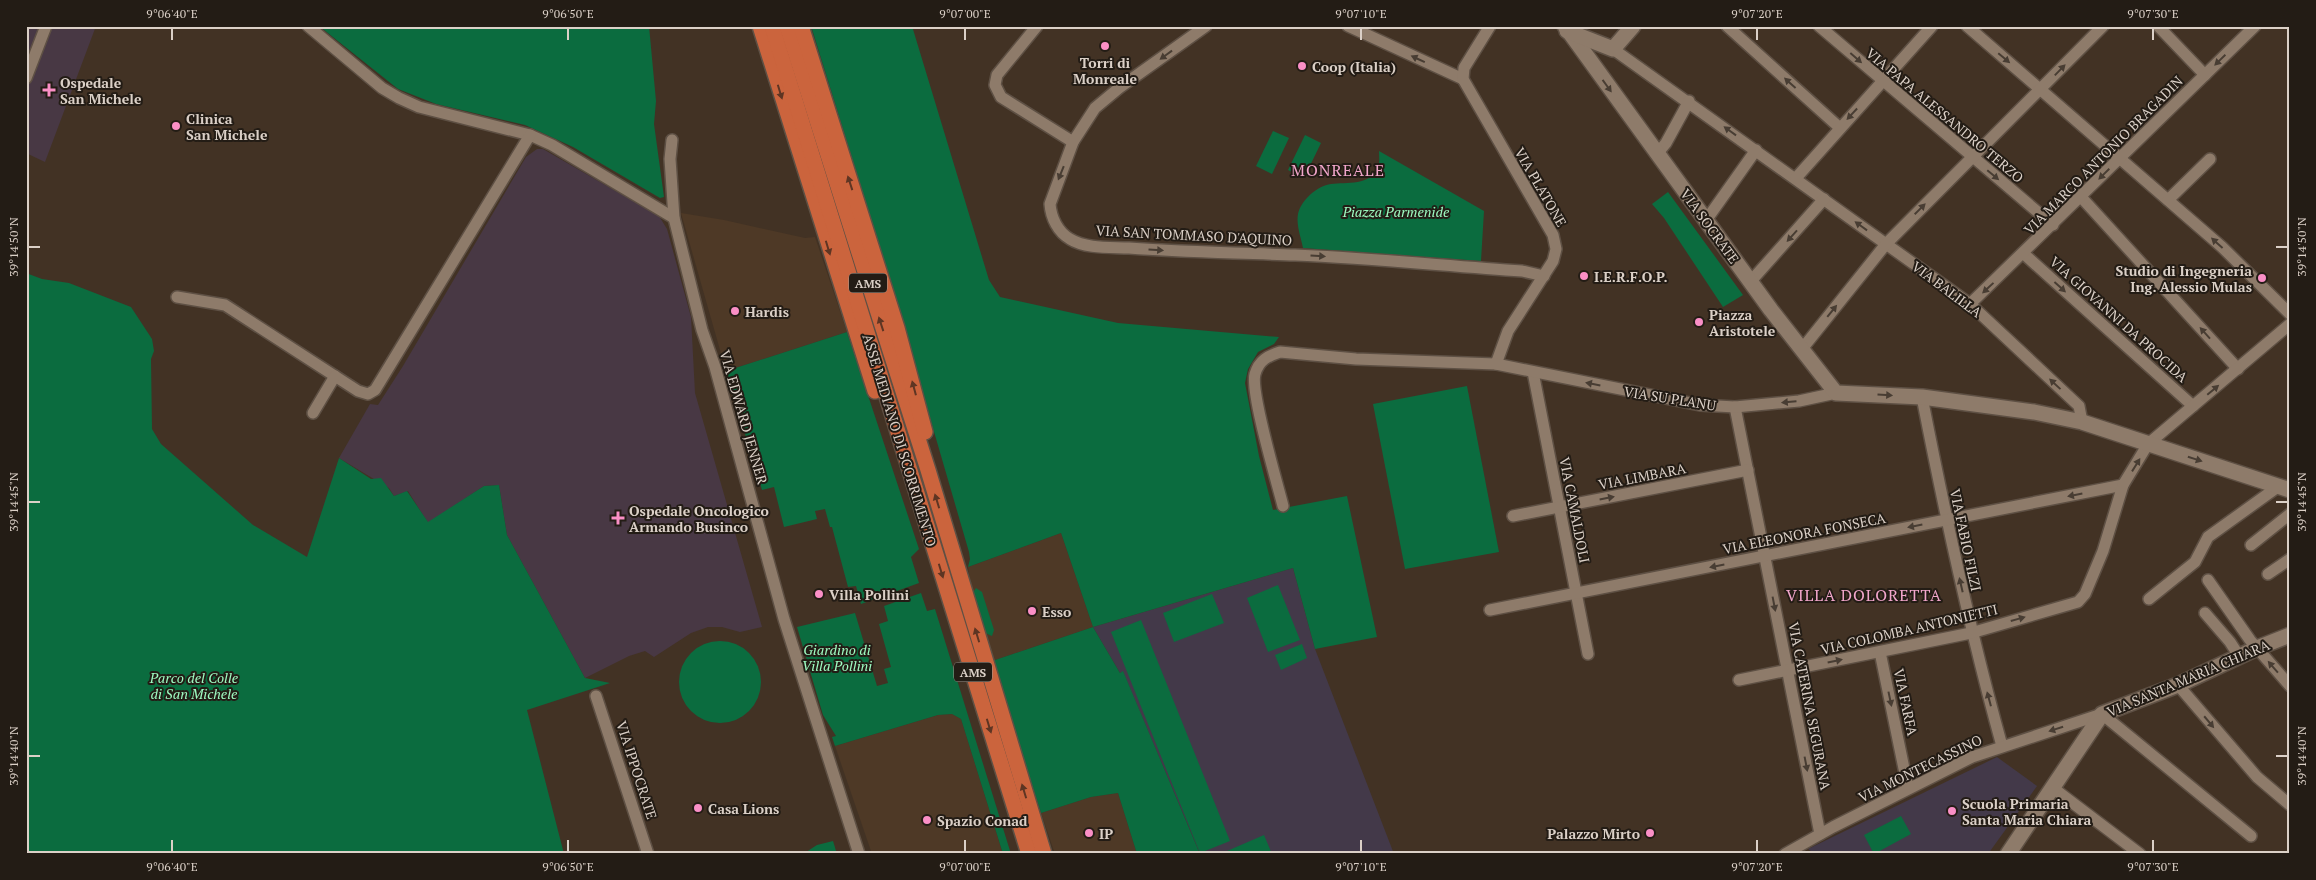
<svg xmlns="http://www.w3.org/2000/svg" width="2316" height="880" viewBox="0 0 2316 880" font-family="'PT Serif',serif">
<rect width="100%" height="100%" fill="#423224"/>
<g fill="#4e3926">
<polygon points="681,213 724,220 805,238 815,237 847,332 726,371"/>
<polygon points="1061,533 1093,627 992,661 972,594 968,567"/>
<polygon points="952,714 961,719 1003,854 872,854 835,746 938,715"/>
<polygon points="1118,793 1137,854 1055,854 1041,813 1091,797"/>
</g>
<g fill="#433949">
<polygon points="1293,568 1315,649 1394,854 1200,854 1123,672 1120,673 1093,627"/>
<polygon points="1997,757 2037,786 1988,854 1815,854 1808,849"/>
</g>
<g fill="#483844">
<polygon points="26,26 96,26 45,162 26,153"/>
<polygon points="537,149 543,149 659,216 667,229 691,317 695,393 762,627 740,632 722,627 708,627 691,633 654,657 645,651 629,656 585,678 507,535 499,485 484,486 428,523 408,491 394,496 389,488 339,458 370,404 378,405 403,366 526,157"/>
</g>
<g fill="#0b6c3f">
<polygon points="319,26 649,26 656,101 654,124 664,197 660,198 573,147 525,125 436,104 398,89"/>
<polygon points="811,26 912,26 989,280 1000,297 1118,323 1279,337 1274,344 1258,352 1248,369 1245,383 1259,456 1273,510 1347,496 1377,637 1315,649 1293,568 1093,627 1120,673 1123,671 1200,854 1137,854 1118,793 1091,797 1041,813 992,661 1093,627 1061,533 968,567 970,559 969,552 889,277"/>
<polygon points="1273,131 1289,138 1272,174 1256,166"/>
<polygon points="1305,135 1321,143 1304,178 1288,170"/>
<path d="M1379 151 1484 211 1481 261 1303 248C1301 237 1296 225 1298 214 1301 200 1317 186 1331 184 1346 182 1371 186 1378 167 1380 162 1379 156 1379 151Z"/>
<polygon points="1668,192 1743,295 1723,307 1664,218 1652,204"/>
<polygon points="26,273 42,279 69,283 131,307 152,339 154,351 151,359 152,429 161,444 253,525 307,557 339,458 371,479 381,478 394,496 407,491 428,522 484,486 499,485 507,535 585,678 610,683 527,710 564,854 26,854"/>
<polygon points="847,332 919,549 911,557 919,583 861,604 856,586 848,587 832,527 830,527 825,509 815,511 817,519 784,527 774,487 762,490 726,371"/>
<polygon points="1467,386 1499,552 1405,569 1373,404"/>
<polygon points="1278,585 1300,640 1268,652 1247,598"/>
<polygon points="976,588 982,592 994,630 992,636 983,632 972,594"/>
<polygon points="921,593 927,611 935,609 1011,854 1003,854 961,719 952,714 938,715 835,746 832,737 836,736 823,715 797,627 855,613 877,686 888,683 884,669 891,667 879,624 888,621 884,606"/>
<polygon points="1212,594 1224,623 1174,642 1163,613"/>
<polygon points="1141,620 1230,841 1200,853 1111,632"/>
<circle cx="720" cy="682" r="41"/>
<polygon points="1302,644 1307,658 1281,670 1275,655"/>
<polygon points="1901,816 1911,834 1874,854 1864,835"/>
<polygon points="1264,835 1272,854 1220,854"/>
<polygon points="833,841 837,854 803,854 817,845"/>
</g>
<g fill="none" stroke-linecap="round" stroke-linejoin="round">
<defs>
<g id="minor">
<polyline points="308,26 382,88 399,98 419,107 530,135 552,145 674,218"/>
<polyline points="1037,26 997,75 995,85 1001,97 1073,142"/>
<path d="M1206 26 1119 88 1095 108 1073 142 1050 204C1051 218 1058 232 1070 239 1086 249 1111 247 1129 248 1185 252 1240 253 1295 255 1371 258 1446 266 1522 271L1544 276"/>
<polyline points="1348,26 1463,79"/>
<polyline points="1490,26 1464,68 1463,79 1553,235 1556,249 1553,261 1508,331 1496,364"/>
<polyline points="1727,26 1840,128"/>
<polyline points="1819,26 2053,225"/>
<polyline points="1967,26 2222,247 2290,314"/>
<polyline points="2158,26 2205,75"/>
<polyline points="1613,49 1970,304 2079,406 2082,422"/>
<polyline points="26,78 46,26"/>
<polyline points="672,140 670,159 674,218 702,330 715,367 784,619 859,854"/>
<polyline points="1657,154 1666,143 1689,101"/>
<polyline points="1796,178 1932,26"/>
<polyline points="2081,197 2238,369"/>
<polyline points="2168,200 2210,159"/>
<polyline points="1707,219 1756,150"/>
<polyline points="2024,254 2193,406"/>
<polyline points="1751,281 1824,199"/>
<polyline points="177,297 225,305 358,391 368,394 375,390 530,135"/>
<polyline points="1970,304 2255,26"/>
<polyline points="1802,349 1886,244 2103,26"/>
<polyline points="1533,372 1588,654"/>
<path d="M1922 397C1945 515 1970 631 2002 746"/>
<polyline points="1735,407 1820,834"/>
<polyline points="313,413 335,376"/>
<path d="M1283 506C1277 482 1250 392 1255 374 1259 360 1268 356 1280 352L1356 359 1496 364 1700 405 1735 407 1799 401 1836 393"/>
<polyline points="1513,516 1748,470"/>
<polyline points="2251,545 2290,514"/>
<polyline points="2268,574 2290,559"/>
<polyline points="2208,580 2250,640 2290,686"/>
<polyline points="2149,599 2195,562 2208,537 2279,486"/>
<polyline points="1490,610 2123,485"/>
<polyline points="2205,613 2230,642 2239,656"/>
<polyline points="1880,652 1908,788"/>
<polyline points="1739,680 1971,633 2078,602 2085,594 2103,551 2123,485 2148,444 2290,324"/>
<polyline points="2178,685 2257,777 2290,805"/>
<polyline points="596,696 648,854"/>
<polyline points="2053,788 2140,854"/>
<polyline points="1785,854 1833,827 1972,757 2102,714 2251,836"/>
</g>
<g id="tertiary">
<polyline points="1565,26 1771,310 1836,393 1922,397 2034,412 2082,422 2290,490"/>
<polyline points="1567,31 1613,49 1633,26"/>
<polyline points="2008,854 2102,714 2178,685 2257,648 2290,635"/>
</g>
<g id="trunk">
<polyline points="760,26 875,391"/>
<polyline points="772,26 1029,854"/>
<polyline points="787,26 928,470 1044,854"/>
<polyline points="801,26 897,328 925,432"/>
</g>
</defs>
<use href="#minor" stroke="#5e5044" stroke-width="14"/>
<use href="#tertiary" stroke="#5e5044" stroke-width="18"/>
<use href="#trunk" stroke="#5e5044" stroke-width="18"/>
<use href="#minor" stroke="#8e7b6a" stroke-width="11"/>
<use href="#tertiary" stroke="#8e7b6a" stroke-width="15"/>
<use href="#trunk" stroke="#cb643d" stroke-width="15"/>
</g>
<defs><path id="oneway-solid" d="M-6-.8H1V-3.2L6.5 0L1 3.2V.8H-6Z" transform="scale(1.25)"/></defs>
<g fill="#483d33">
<use href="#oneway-solid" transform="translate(1166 55) rotate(144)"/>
<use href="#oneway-solid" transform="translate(1856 58) rotate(41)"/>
<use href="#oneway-solid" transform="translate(2004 58) rotate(40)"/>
<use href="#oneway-solid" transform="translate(1418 59) rotate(-155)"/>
<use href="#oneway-solid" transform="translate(2220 60) rotate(136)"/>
<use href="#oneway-solid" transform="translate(2060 70) rotate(-46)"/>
<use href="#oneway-solid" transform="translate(1790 83) rotate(-138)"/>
<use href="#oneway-solid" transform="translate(1607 86) rotate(54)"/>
<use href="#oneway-solid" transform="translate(1852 114) rotate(133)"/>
<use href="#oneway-solid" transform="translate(1730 131) rotate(-144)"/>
<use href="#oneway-solid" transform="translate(1061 173) rotate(112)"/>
<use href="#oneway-solid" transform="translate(2104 174) rotate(135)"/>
<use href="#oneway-solid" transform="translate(1993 175) rotate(40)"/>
<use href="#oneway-solid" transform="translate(1920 209) rotate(-45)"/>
<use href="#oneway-solid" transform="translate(1861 226) rotate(-144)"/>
<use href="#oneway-solid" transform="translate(1792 236) rotate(132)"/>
<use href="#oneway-solid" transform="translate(2217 243) rotate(-138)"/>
<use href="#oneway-solid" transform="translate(1156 250) rotate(4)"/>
<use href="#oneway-solid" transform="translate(1318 256) rotate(4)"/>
<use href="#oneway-solid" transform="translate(2060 287) rotate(42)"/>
<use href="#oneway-solid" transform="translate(1988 288) rotate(137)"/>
<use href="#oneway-solid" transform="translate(1832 311) rotate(-51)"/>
<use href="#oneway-solid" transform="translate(2205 333) rotate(-132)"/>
<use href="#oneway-solid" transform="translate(1593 384) rotate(-169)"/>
<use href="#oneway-solid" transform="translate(2055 384) rotate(-137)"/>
<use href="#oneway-solid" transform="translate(2213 390) rotate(-40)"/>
<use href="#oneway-solid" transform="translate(1885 395) rotate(3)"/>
<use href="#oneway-solid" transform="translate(1789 402) rotate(175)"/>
<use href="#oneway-solid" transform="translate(2195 459) rotate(18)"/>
<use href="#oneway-solid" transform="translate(2136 465) rotate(-58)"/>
<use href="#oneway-solid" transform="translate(2075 495) rotate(169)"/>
<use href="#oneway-solid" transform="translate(1607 498) rotate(-11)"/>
<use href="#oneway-solid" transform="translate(1915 526) rotate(169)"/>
<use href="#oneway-solid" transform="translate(1717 566) rotate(169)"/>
<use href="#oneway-solid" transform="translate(1961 585) rotate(-103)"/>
<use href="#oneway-solid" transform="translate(1774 604) rotate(79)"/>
<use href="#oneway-solid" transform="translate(2018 619) rotate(-16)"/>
<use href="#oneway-solid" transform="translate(1835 661) rotate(-12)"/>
<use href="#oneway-solid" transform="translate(2273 667) rotate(-131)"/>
<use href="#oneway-solid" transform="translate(1890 699) rotate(78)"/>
<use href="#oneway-solid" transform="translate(1989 699) rotate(-105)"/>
<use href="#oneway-solid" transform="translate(2209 722) rotate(50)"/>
<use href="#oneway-solid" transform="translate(2056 729) rotate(162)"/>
<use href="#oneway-solid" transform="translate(1806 764) rotate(79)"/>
</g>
<g fill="#5e3523">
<use href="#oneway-solid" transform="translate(780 92) rotate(73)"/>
<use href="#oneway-solid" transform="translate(850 183) rotate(-108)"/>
<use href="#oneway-solid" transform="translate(828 248) rotate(73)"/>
<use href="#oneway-solid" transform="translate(881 324) rotate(-108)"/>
<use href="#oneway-solid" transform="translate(914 388) rotate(-105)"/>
<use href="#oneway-solid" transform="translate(937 501) rotate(-107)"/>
<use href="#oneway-solid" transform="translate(941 571) rotate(73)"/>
<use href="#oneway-solid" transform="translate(977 635) rotate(-107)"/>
<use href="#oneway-solid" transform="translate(989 726) rotate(73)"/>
<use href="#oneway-solid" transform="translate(1024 791) rotate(-107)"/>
</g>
<path fill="none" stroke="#dbd0c7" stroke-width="2" d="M172 28V40M568 28V40M965 28V40M1361 28V40M1757 28V40M2153 28V40M28 247H40M2276 247H2288M28 502H40M2276 502H2288M28 756H40M2276 756H2288M172 840V852M568 840V852M965 840V852M1361 840V852M1757 840V852M2153 840V852"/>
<g fill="#fa8fc6" stroke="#231c15" stroke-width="2">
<circle cx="1105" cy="46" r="5"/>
<circle cx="1302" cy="66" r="5"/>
<path d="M46.5 82.5h5v5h5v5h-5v5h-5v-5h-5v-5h5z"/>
<circle cx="176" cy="126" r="5"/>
<circle cx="1584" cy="276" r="5"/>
<circle cx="2262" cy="278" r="5"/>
<circle cx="735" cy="311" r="5"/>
<circle cx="1699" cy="322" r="5"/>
<path d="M615.5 510.5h5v5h5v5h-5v5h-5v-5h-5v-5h5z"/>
<circle cx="819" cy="594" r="5"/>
<circle cx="1032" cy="611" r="5"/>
<circle cx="698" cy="808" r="5"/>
<circle cx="1952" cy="811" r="5"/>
<circle cx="927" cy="820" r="5"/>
<circle cx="1089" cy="833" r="5"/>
<circle cx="1650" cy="833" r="5"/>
</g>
<g text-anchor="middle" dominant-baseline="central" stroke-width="4" stroke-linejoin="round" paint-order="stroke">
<g fill="#231c15" stroke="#a49a92" stroke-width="1">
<rect x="849" y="273.5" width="38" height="19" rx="4"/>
<rect x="954" y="662.5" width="38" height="19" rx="4"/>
</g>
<g font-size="12" font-weight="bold" fill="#dbd0c7">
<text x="868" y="283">AMS</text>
<text x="973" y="672">AMS</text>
</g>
<g font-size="14" font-weight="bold" fill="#dbd0c7" stroke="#231c15" text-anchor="start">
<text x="1105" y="62" text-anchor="middle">Torri di<tspan x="1105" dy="16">Monreale</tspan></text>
<text x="1312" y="66">Coop (Italia)</text>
<text x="60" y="82">Ospedale<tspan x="60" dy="16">San Michele</tspan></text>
<text x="186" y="118">Clinica<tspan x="186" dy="16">San Michele</tspan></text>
<text x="2252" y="270" text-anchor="end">Studio di Ingegneria<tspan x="2252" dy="16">Ing. Alessio Mulas</tspan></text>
<text x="1594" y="276">I.E.R.F.O.P.</text>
<text x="745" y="311">Hardis</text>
<text x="1709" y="314">Piazza<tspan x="1709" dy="16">Aristotele</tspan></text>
<text x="629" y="510">Ospedale Oncologico<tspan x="629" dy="16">Armando Businco</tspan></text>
<text x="829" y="594">Villa Pollini</text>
<text x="1042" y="611">Esso</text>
<text x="1962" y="803">Scuola Primaria<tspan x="1962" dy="16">Santa Maria Chiara</tspan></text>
<text x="708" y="808">Casa Lions</text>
<text x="937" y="820">Spazio Conad</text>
<text x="1099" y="833">IP</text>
<text x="1640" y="833" text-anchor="end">Palazzo Mirto</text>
</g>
<g font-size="14" fill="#dbd0c7" stroke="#231c15">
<text transform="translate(1945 115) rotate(40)">VIA PAPA ALESSANDRO TERZO</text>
<text transform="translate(2103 155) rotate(-45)">VIA MARCO ANTONIO BRAGADIN</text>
<text transform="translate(1541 187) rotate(60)">VIA PLATONE</text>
<text transform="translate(1710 226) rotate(54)">VIA SOCRATE</text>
<text transform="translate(1194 235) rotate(3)">VIA SAN TOMMASO D'AQUINO</text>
<text transform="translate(1947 289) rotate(37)">VIA BALILLA</text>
<text transform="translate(2119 319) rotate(42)">VIA GIOVANNI DA PROCIDA</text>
<text transform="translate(1670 398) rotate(9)">VIA SU PLANU</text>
<text transform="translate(744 417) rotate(74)">VIA EDWARD JENNER</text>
<text transform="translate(900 440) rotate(73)">ASSE MEDIANO DI SCORRIMENTO</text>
<text transform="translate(1642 476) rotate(-11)">VIA LIMBARA</text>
<text transform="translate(1575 510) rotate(79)">VIA CAMALDOLI</text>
<text transform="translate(1804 533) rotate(-11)">VIA ELEONORA FONSECA</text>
<text transform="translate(1966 540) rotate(78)">VIA FABIO FILZI</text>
<text transform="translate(1909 629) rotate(-13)">VIA COLOMBA ANTONIETTI</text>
<text transform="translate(2188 678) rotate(-23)">VIA SANTA MARIA CHIARA</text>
<text transform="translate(1906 702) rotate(78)">VIA FARFA</text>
<text transform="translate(1810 706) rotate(79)">VIA CATERINA SEGURANA</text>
<text transform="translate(1920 768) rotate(-26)">VIA MONTECASSINO</text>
<text transform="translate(637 770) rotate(72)">VIA IPPOCRATE</text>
</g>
<g font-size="14" font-style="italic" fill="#9efcc2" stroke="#231c15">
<text x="1396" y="211">Piazza Parmenide</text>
<text x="837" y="649">Giardino di<tspan x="837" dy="16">Villa Pollini</tspan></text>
<text x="194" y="677">Parco del Colle<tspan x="194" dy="16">di San Michele</tspan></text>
</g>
<g font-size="16" letter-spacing="1" fill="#f2a6cb" stroke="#231c15">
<text x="1338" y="170">MONREALE</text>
<text x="1864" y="595">VILLA DOLORETTA</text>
</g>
</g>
<rect width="2316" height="880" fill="none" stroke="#231c15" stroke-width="55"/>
<rect x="28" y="28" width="2260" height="824" fill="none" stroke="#dbd0c7" stroke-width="2"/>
<g font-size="12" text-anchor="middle" fill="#dbd0c7">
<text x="172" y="18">9°06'40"E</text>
<text x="568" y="18">9°06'50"E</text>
<text x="965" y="18">9°07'00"E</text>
<text x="1361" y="18">9°07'10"E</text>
<text x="1757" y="18">9°07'20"E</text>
<text x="2153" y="18">9°07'30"E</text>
<text transform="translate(14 247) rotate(-90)" y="4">39°14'50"N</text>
<text transform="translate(2302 247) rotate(-90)" y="4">39°14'50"N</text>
<text transform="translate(14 502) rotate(-90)" y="4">39°14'45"N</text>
<text transform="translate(2302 502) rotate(-90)" y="4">39°14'45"N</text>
<text transform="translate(14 756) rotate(-90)" y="4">39°14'40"N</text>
<text transform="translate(2302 756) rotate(-90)" y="4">39°14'40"N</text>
<text x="172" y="871">9°06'40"E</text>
<text x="568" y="871">9°06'50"E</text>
<text x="965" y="871">9°07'00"E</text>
<text x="1361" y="871">9°07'10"E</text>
<text x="1757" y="871">9°07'20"E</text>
<text x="2153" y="871">9°07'30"E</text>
</g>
</svg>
